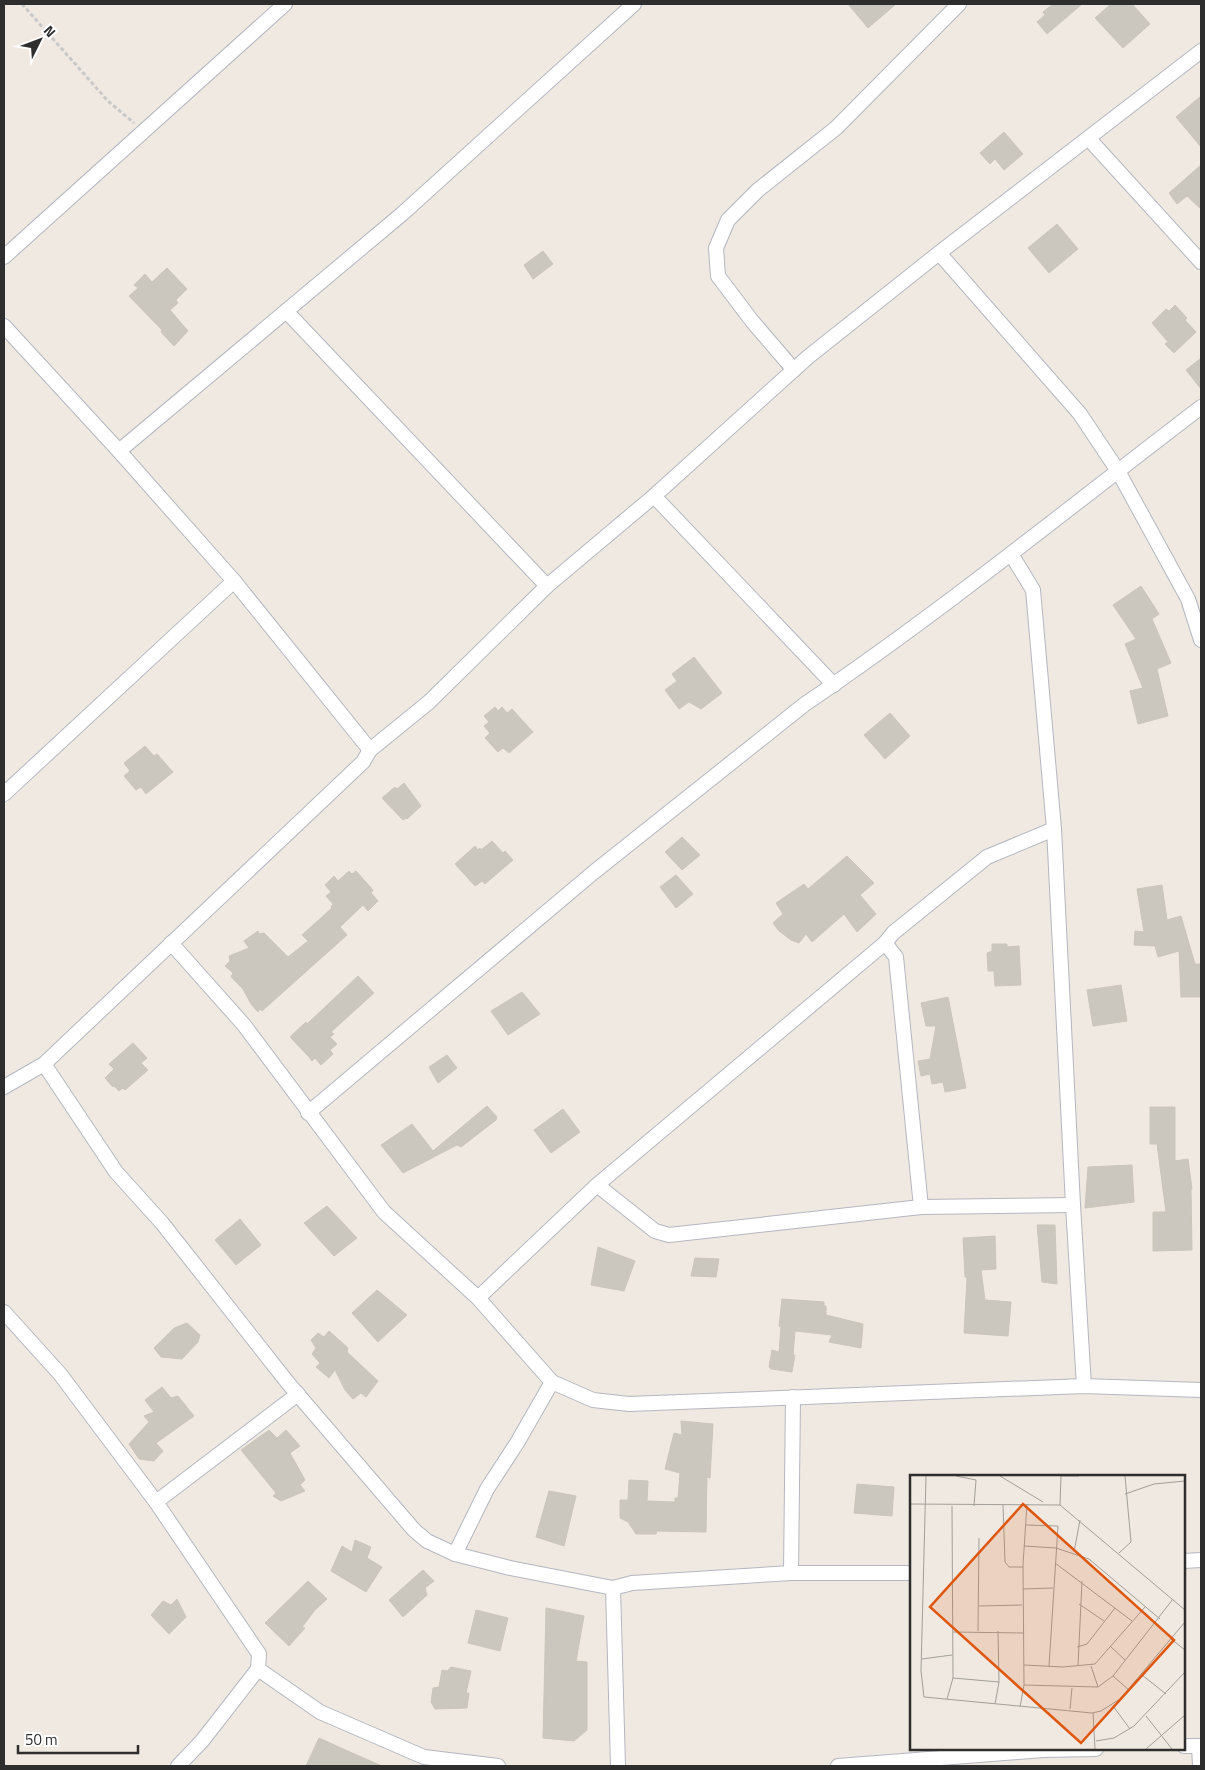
<svg xmlns="http://www.w3.org/2000/svg" width="1205" height="1770" viewBox="0 0 1205 1770" font-family="'Titillium Web',sans-serif">
<rect width="100%" height="100%" fill="#efe9e1"/>
<g fill="#cbc7bf" stroke="#cbc5ba">
<polygon points="848,4 896,4 868,28"/>
<polygon points="1053,4 1082,4 1047,34 1037,22 1045,15 1043,12"/>
<polygon points="1111,4 1132,4 1150,24 1123,48 1095,18"/>
<polygon points="1201,96 1201,147 1176,117"/>
<polygon points="1004,132 1023,154 1004,170 995,159 990,164 980,153"/>
<polygon points="1201,165 1201,209 1187,196 1177,204 1169,193"/>
<polygon points="1057,224 1078,249 1049,273 1028,248"/>
<polygon points="543,251 553,264 533,279 524,265"/>
<polygon points="167,268 187,289 176,300 178,303 170,310 188,331 174,346 161,332 162,330 129,296 138,288 134,285 145,274 152,282"/>
<polygon points="1175,305 1187,318 1185,320 1196,332 1174,353 1165,344 1168,342 1152,323 1166,309 1169,311"/>
<polygon points="1201,358 1201,389 1186,370"/>
<polygon points="1141,586 1159,614 1152,619 1171,663 1157,669 1168,716 1138,724 1130,691 1143,688 1125,644 1136,639 1113,605"/>
<polygon points="694,657 722,693 701,709 689,702 679,709 665,690 677,681 672,674"/>
<polygon points="495,707 498,711 502,707 507,713 512,709 533,732 509,753 503,748 498,752 485,738 490,733 484,726 489,722 484,716"/>
<polygon points="890,713 910,736 885,759 864,735"/>
<polygon points="145,746 154,756 157,754 173,772 146,794 141,787 136,790 124,776 130,771 124,763"/>
<polygon points="404,783 421,806 407,819 406,818 403,820 382,798 395,787 397,789"/>
<polygon points="682,837 700,855 682,870 665,852"/>
<polygon points="492,841 503,853 505,851 513,860 485,884 482,881 475,886 455,864 475,846 478,850 480,848 481,850"/>
<polygon points="847,856 874,883 860,895 876,914 857,932 844,914 812,942 806,934 799,943 791,940 779,931 773,923 783,914 776,903 804,884 808,889"/>
<polygon points="349,871 352,874 356,871 373,890 371,893 378,901 368,911 363,905 340,927 347,935 262,1011 260,1009 258,1012 251,1004 243,989 231,977 233,973 225,966 230,961 229,956 249,948 244,941 258,931 259,934 264,933 288,957 308,941 302,935 332,908 331,907 333,904 326,896 331,892 325,885 334,876 338,881"/>
<polygon points="676,875 693,894 676,908 660,887"/>
<polygon points="1162,885 1167,920 1181,916 1195,964 1200,964 1201,997 1181,997 1179,951 1158,957 1155,946 1134,945 1135,931 1144,932 1137,889"/>
<polygon points="992,944 1007,944 1007,947 1019,946 1021,985 995,986 994,971 988,971 987,953 992,951"/>
<polygon points="358,976 374,993 331,1032 334,1034 330,1037 337,1044 330,1050 333,1054 321,1065 315,1058 312,1061 309,1057 290,1037 306,1022 307,1024"/>
<polygon points="1121,985 1127,1021 1093,1026 1087,990"/>
<polygon points="522,992 540,1014 508,1035 491,1011"/>
<polygon points="948,997 966,1088 945,1092 943,1082 932,1084 930,1074 921,1076 918,1061 930,1059 936,1026 926,1026 921,1003"/>
<polygon points="133,1043 147,1058 141,1063 148,1070 125,1090 123,1088 119,1091 114,1086 113,1087 105,1078 114,1069 109,1064"/>
<polygon points="447,1055 457,1068 438,1083 429,1067"/>
<polygon points="487,1106 497,1117 496,1120 461,1147 457,1145 403,1173 381,1145 412,1124 433,1151"/>
<polygon points="1150,1107 1175,1107 1175,1161 1188,1159 1192,1189 1191,1189 1192,1250 1153,1251 1153,1212 1166,1212 1157,1144 1150,1144"/>
<polygon points="563,1109 580,1132 551,1153 534,1130"/>
<polygon points="1132,1165 1134,1202 1085,1208 1088,1167"/>
<polygon points="327,1206 357,1238 334,1256 304,1223"/>
<polygon points="240,1219 261,1245 236,1265 215,1240"/>
<polygon points="1037,1225 1055,1225 1057,1284 1042,1282"/>
<polygon points="995,1236 996,1269 981,1270 985,1300 1011,1302 1008,1336 964,1333 967,1278 965,1277 963,1238"/>
<polygon points="598,1247 635,1261 624,1291 591,1285"/>
<polygon points="695,1258 719,1259 716,1277 691,1276"/>
<polygon points="377,1290 407,1315 378,1342 352,1313"/>
<polygon points="782,1299 824,1302 824,1306 826,1306 826,1315 863,1324 861,1348 829,1342 832,1335 795,1331 793,1355 795,1355 792,1372 771,1369 769,1367 772,1350 779,1352 781,1327 779,1326"/>
<polygon points="187,1323 200,1335 198,1342 182,1359 161,1357 154,1348 174,1328"/>
<polygon points="329,1331 348,1348 347,1352 378,1381 366,1397 361,1393 353,1399 345,1390 335,1370 329,1378 316,1367 320,1363 312,1354 316,1348 311,1340 318,1333 324,1337"/>
<polygon points="162,1387 171,1398 178,1396 194,1416 156,1443 163,1451 154,1461 139,1459 129,1444 149,1422 144,1416 154,1412 145,1400"/>
<polygon points="681,1421 713,1424 710,1478 707,1477 706,1532 657,1531 656,1534 636,1534 628,1522 620,1518 620,1500 628,1500 629,1480 648,1481 647,1501 675,1502 675,1498 678,1498 680,1473 665,1469 674,1433 682,1435"/>
<polygon points="269,1430 277,1438 286,1430 300,1446 290,1453 305,1480 300,1485 305,1491 281,1501 273,1496 276,1493 241,1450"/>
<polygon points="857,1484 894,1487 892,1516 854,1513"/>
<polygon points="549,1491 576,1496 564,1546 536,1537"/>
<polygon points="355,1540 371,1547 367,1558 382,1567 366,1592 331,1571 342,1546 352,1552"/>
<polygon points="423,1570 434,1581 425,1588 427,1595 403,1617 389,1600"/>
<polygon points="308,1581 327,1599 315,1610 302,1627 305,1628 289,1646 265,1623"/>
<polygon points="177,1599 186,1617 169,1634 151,1615 163,1601 171,1605"/>
<polygon points="546,1608 584,1616 576,1661 587,1662 587,1730 574,1741 543,1738"/>
<polygon points="476,1610 508,1618 500,1651 468,1643"/>
<polygon points="451,1667 471,1671 466,1693 469,1693 467,1708 435,1709 431,1702 433,1688 439,1687 442,1670 447,1671"/>
<polygon points="319,1738 350,1752 382,1766 306,1766"/>
</g>
<g fill="none" stroke-linecap="round" stroke-linejoin="round">
<defs>
<g id="minor">
<polyline points="1089,139 1201,262"/>
<polyline points="939,253 1080,414 1118,471 1188,599 1201,640"/>
<polyline points="4,257 285,4"/>
<polyline points="286,311 547,586"/>
<polyline points="4,326 119,451 234,581 370,750"/>
<polyline points="794,370 752,321 718,276 716,248 728,220 758,190 836,128 959,4"/>
<polyline points="119,451 402,214 634,4"/>
<polyline points="654,496 834,685"/>
<polyline points="1011,554 1033,590 1054,829 1073,1205 1084,1386"/>
<polyline points="4,794 234,581"/>
<polyline points="171,943 244,1025 384,1212 478,1298 552,1382 593,1400 629,1404 1084,1386 1201,1390"/>
<polyline points="885,943 896,957 921,1207"/>
<polyline points="44,1064 116,1172 162,1223 288,1383 414,1530 427,1541 455,1554 510,1568 613,1588 632,1583 791,1573 911,1573"/>
<polyline points="4,1087 44,1064 363,762 370,750 429,702 547,586 654,496 808,357 939,253 1201,51"/>
<path d="M308 1113 594 872 805 704C942 611 1070 507 1201 407"/>
<polyline points="597,1185 655,1231 669,1235 921,1207 1073,1205"/>
<polyline points="478,1298 597,1185 885,943 893,933 987,857 1054,829"/>
<polyline points="4,1312 60,1374 156,1502 259,1654 258,1669 320,1712 424,1757 498,1766"/>
<polyline points="156,1502 298,1394"/>
<polyline points="455,1554 487,1489 517,1443 552,1382"/>
<polyline points="1184,1561 1201,1560"/>
<polyline points="791,1573 793,1397"/>
<polyline points="613,1588 618,1766"/>
<polyline points="1184,1746 1201,1746"/>
<polyline points="1199,1746 1200,1766"/>
<polyline points="178,1766 202,1741 258,1669"/>
<polyline points="838,1766 1043,1750 1096,1749"/>
</g>
</defs>
<use href="#minor" stroke="#b4b7c1" stroke-width="16"/>
<polyline stroke="#c9c9c9" stroke-width="3" stroke-dasharray="4 2.5" stroke-linecap="butt" points="22,4 108,101 134,123"/>
<use href="#minor" stroke="#fff" stroke-width="14"/>
</g>
<g transform="translate(910 1475)">
<rect width="275" height="275" fill="#efe9e1"/>
<path fill="none" stroke="#a29e99" stroke-width="1" d="M16 1 11 196 14 222 182 238 191 236 210 224 275 147M46 1 66 5 64 31M90 1 133 27M151 1H169M215 19 244 9 275 6M0 29 150 30 275 135M93 30 95 87 99 92H113M150 30 151 1M116 50 148 51 139 191M114 71 146 73 179 84 250 144M164 77 170 45M209 78 221 67 215 1M145 88 222 146M113 114 143 113M169 129 194 146M69 131 112 130M68 156 69 63M43 157 113 158M261 164 275 175M200 171 215 185M167 172 177 169 205 133M12 184 42 180M114 190 153 192 185 189 235 132M168 191 172 106M181 191 188 212M232 200 256 219M203 201 219 215M43 203 89 207M114 210 188 212 203 201 263 124M37 224 43 203 42 31M85 229 89 207 88 156M203 231 220 254M110 232 114 210 113 90 117 29M160 234 162 213M183 238 185 274M236 241 262 274M186 266 204 263 224 251 275 197M236 274 275 240"/>
<path fill="#df570e" fill-opacity="0.15" stroke="#df570e" stroke-width="2.5" d="M113 29 264 165 171 268 20 132Z"/>
<rect width="275" height="275" fill="none" stroke="#2e2e2e" stroke-width="2.5"/>
</g>
<rect width="1205" height="1770" fill="none" stroke="#2e2e2e" stroke-width="10"/>
<g transform="translate(40 40) rotate(48)" stroke="#ffffff" stroke-width="4" paint-order="stroke">
<path d="M0-4L9 19L0 12L-9 19Z" fill="#2e2e2e"/>
<text y="-8" font-size="14" font-weight="bold" text-anchor="middle" fill="#2e2e2e">N</text>
</g>
<path d="M18 1745v8h120v-8" fill="none" stroke="#2e2e2e" stroke-width="2.5"/>
<text x="25" y="1745" font-size="15" fill="#2e2e2e" stroke="#ffffff" stroke-width="4" paint-order="stroke">50 m</text>
</svg>
